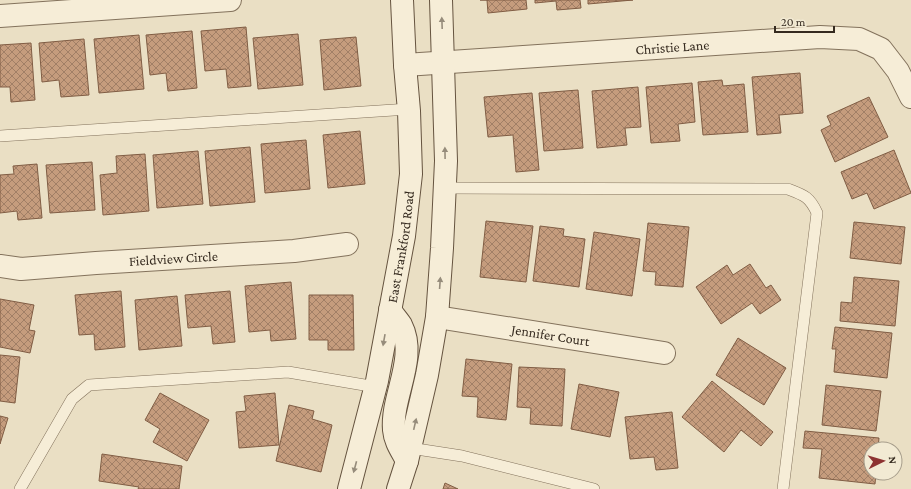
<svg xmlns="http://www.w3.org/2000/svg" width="911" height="489" viewBox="0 0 911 489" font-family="'Crimson Pro',serif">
<defs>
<pattern id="building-cross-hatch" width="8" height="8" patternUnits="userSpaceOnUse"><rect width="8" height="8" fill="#c59c7d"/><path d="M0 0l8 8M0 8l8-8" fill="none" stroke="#a17f66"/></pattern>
</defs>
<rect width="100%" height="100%" fill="#eadfc4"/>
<g fill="url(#building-cross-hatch)" stroke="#805d44">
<polygon points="480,0 526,0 527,9 488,13 487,0"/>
<polygon points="535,0 580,0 581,8 557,10 556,1 535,3"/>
<polygon points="588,0 633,0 588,4"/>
<polygon points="246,27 251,86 228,88 226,69 205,71 201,31"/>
<polygon points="192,31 197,88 168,91 166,73 150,75 146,35"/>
<polygon points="298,34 303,85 258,89 253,38"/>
<polygon points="139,35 144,89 99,93 94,39"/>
<polygon points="356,37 361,86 324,90 320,40"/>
<polygon points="84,39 89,95 61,97 59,80 42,82 39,43"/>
<polygon points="31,43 35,100 11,102 10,87 0,87 0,45"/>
<polygon points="800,73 803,113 779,115 781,133 757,135 752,77"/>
<polygon points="722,80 723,86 744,84 748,132 703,135 698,82"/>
<polygon points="692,83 695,122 678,124 680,141 651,143 646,87"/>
<polygon points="638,87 641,127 625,128 627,145 597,148 592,91"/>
<polygon points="578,90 583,148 544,151 539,93"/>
<polygon points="532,93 539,170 516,172 513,135 488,137 484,97"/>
<polygon points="869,97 888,137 835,162 821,130 831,125 827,116"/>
<polygon points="360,131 365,184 328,188 323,135"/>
<polygon points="306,140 310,189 265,193 261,144"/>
<polygon points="250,147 255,202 210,206 205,151"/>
<polygon points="894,150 911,193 874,209 867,193 852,199 841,172"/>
<polygon points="198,151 203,204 157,208 153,155"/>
<polygon points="145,154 149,211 103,215 100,175 117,173 116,156"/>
<polygon points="92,162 95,210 50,213 46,165"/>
<polygon points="37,164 42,218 18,220 17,211 0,213 0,175 14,174 13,166"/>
<polygon points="486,221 533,226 526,282 480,277"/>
<polygon points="854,222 905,227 901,264 850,258"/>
<polygon points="648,223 689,227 683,287 655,285 656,272 643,271"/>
<polygon points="540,226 564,229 563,236 585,239 579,287 533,281"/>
<polygon points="594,232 640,239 632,296 586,289"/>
<polygon points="750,264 766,288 771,285 781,300 760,314 752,303 721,324 696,287 727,265 733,275"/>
<polygon points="854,277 899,281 895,326 840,321 841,302 852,303"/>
<polygon points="291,282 296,339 271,341 270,330 249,332 245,286"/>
<polygon points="121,291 125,347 95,350 94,334 79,335 75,295"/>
<polygon points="230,291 235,342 213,344 211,326 188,328 185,295"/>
<polygon points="309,295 353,295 354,350 328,350 328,340 309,340"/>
<polygon points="177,296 182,346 139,350 135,300"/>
<polygon points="0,299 34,305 29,330 35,331 30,353 0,347"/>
<polygon points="835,327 892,333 887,378 834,372 836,349 832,349"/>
<polygon points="738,338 786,368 764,405 716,375"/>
<polygon points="0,355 20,357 15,403 0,401"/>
<polygon points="466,359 512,364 506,420 477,417 478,397 462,396"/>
<polygon points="519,367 565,369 562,426 530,424 531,408 517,407"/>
<polygon points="712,381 773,432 761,446 741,430 724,452 682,417"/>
<polygon points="579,384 619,392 610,437 571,429"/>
<polygon points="826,385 881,391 876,431 822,425"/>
<polygon points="160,393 209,420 187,461 153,442 160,429 145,420"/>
<polygon points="275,393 279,445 239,448 236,412 246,411 244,396"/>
<polygon points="289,405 314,411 312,419 332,425 321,472 276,461"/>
<polygon points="672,412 678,468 656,470 654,457 630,459 625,417"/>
<polygon points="0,416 8,418 0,444"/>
<polygon points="805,431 879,438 878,449 871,449 871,473 876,473 875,484 819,478 822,449 803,448"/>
<polygon points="102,454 182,466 179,489 138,489 139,487 99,481"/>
<polygon points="445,483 458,489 443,489"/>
</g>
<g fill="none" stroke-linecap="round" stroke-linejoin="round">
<defs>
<g id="lane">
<polyline points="0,136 409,109"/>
<path d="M444 188 788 189C804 195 810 197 817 213L783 489"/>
<polyline points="410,448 462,456 594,489"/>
<polyline points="20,489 72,399 89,385 288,372 376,387"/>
</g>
<g id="street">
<polyline points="0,16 230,0"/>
<path id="s1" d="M405 65 820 37 859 39 881 49 898 71 911 97"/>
<path id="s2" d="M0 266 21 269 96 263 294 251 347 244"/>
<path id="s3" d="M437 317 664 353"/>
</g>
<g id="secondary">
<path d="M390 310C393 315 398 320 401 325 418 358 391 396 394 430 395 442 402 451 407 461"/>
<path id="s4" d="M349 489 377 381 404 236 411 174 409 111 405 65 402 0"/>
<polyline points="398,489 407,461 427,375 437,317 442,248 446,161 441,0"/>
</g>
</defs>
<use href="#lane" stroke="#83725c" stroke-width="12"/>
<use href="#street" stroke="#83725c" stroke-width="24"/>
<use href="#secondary" stroke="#65533f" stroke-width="24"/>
<use href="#lane" stroke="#f6edd7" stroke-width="11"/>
<use href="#street" stroke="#f6edd7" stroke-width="22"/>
<use href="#secondary" stroke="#f6edd7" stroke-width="22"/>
</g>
<defs><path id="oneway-solid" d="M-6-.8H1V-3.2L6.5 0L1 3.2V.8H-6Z"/></defs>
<g fill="#968c7b">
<use href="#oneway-solid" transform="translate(442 23) rotate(-92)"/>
<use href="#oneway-solid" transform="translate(445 153) rotate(-91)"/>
<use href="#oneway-solid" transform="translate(440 283) rotate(-86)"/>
<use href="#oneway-solid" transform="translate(384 340) rotate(100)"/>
<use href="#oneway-solid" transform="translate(415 424) rotate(-77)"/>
<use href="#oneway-solid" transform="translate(355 467) rotate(105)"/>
</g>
<g text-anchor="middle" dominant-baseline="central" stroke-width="4" stroke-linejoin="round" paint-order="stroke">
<g font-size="14" fill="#352a1f" stroke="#f2ead3">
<text stroke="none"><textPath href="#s1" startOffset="268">Christie Lane</textPath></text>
<text stroke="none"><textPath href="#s4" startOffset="248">East Frankford Road</textPath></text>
<text stroke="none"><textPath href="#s2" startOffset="174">Fieldview Circle</textPath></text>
<text stroke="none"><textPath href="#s3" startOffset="115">Jennifer Court</textPath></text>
</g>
</g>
<g transform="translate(883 461) rotate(85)"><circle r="19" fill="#f2ead3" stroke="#a69d8b"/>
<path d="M0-3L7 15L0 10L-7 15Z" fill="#8d3231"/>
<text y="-6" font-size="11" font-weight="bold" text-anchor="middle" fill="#352a1f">N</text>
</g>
<path d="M775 26v6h59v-6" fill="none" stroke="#352a1f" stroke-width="2"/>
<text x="781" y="26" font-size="12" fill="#352a1f" stroke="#f2ead3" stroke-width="3" paint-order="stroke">20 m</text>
</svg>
